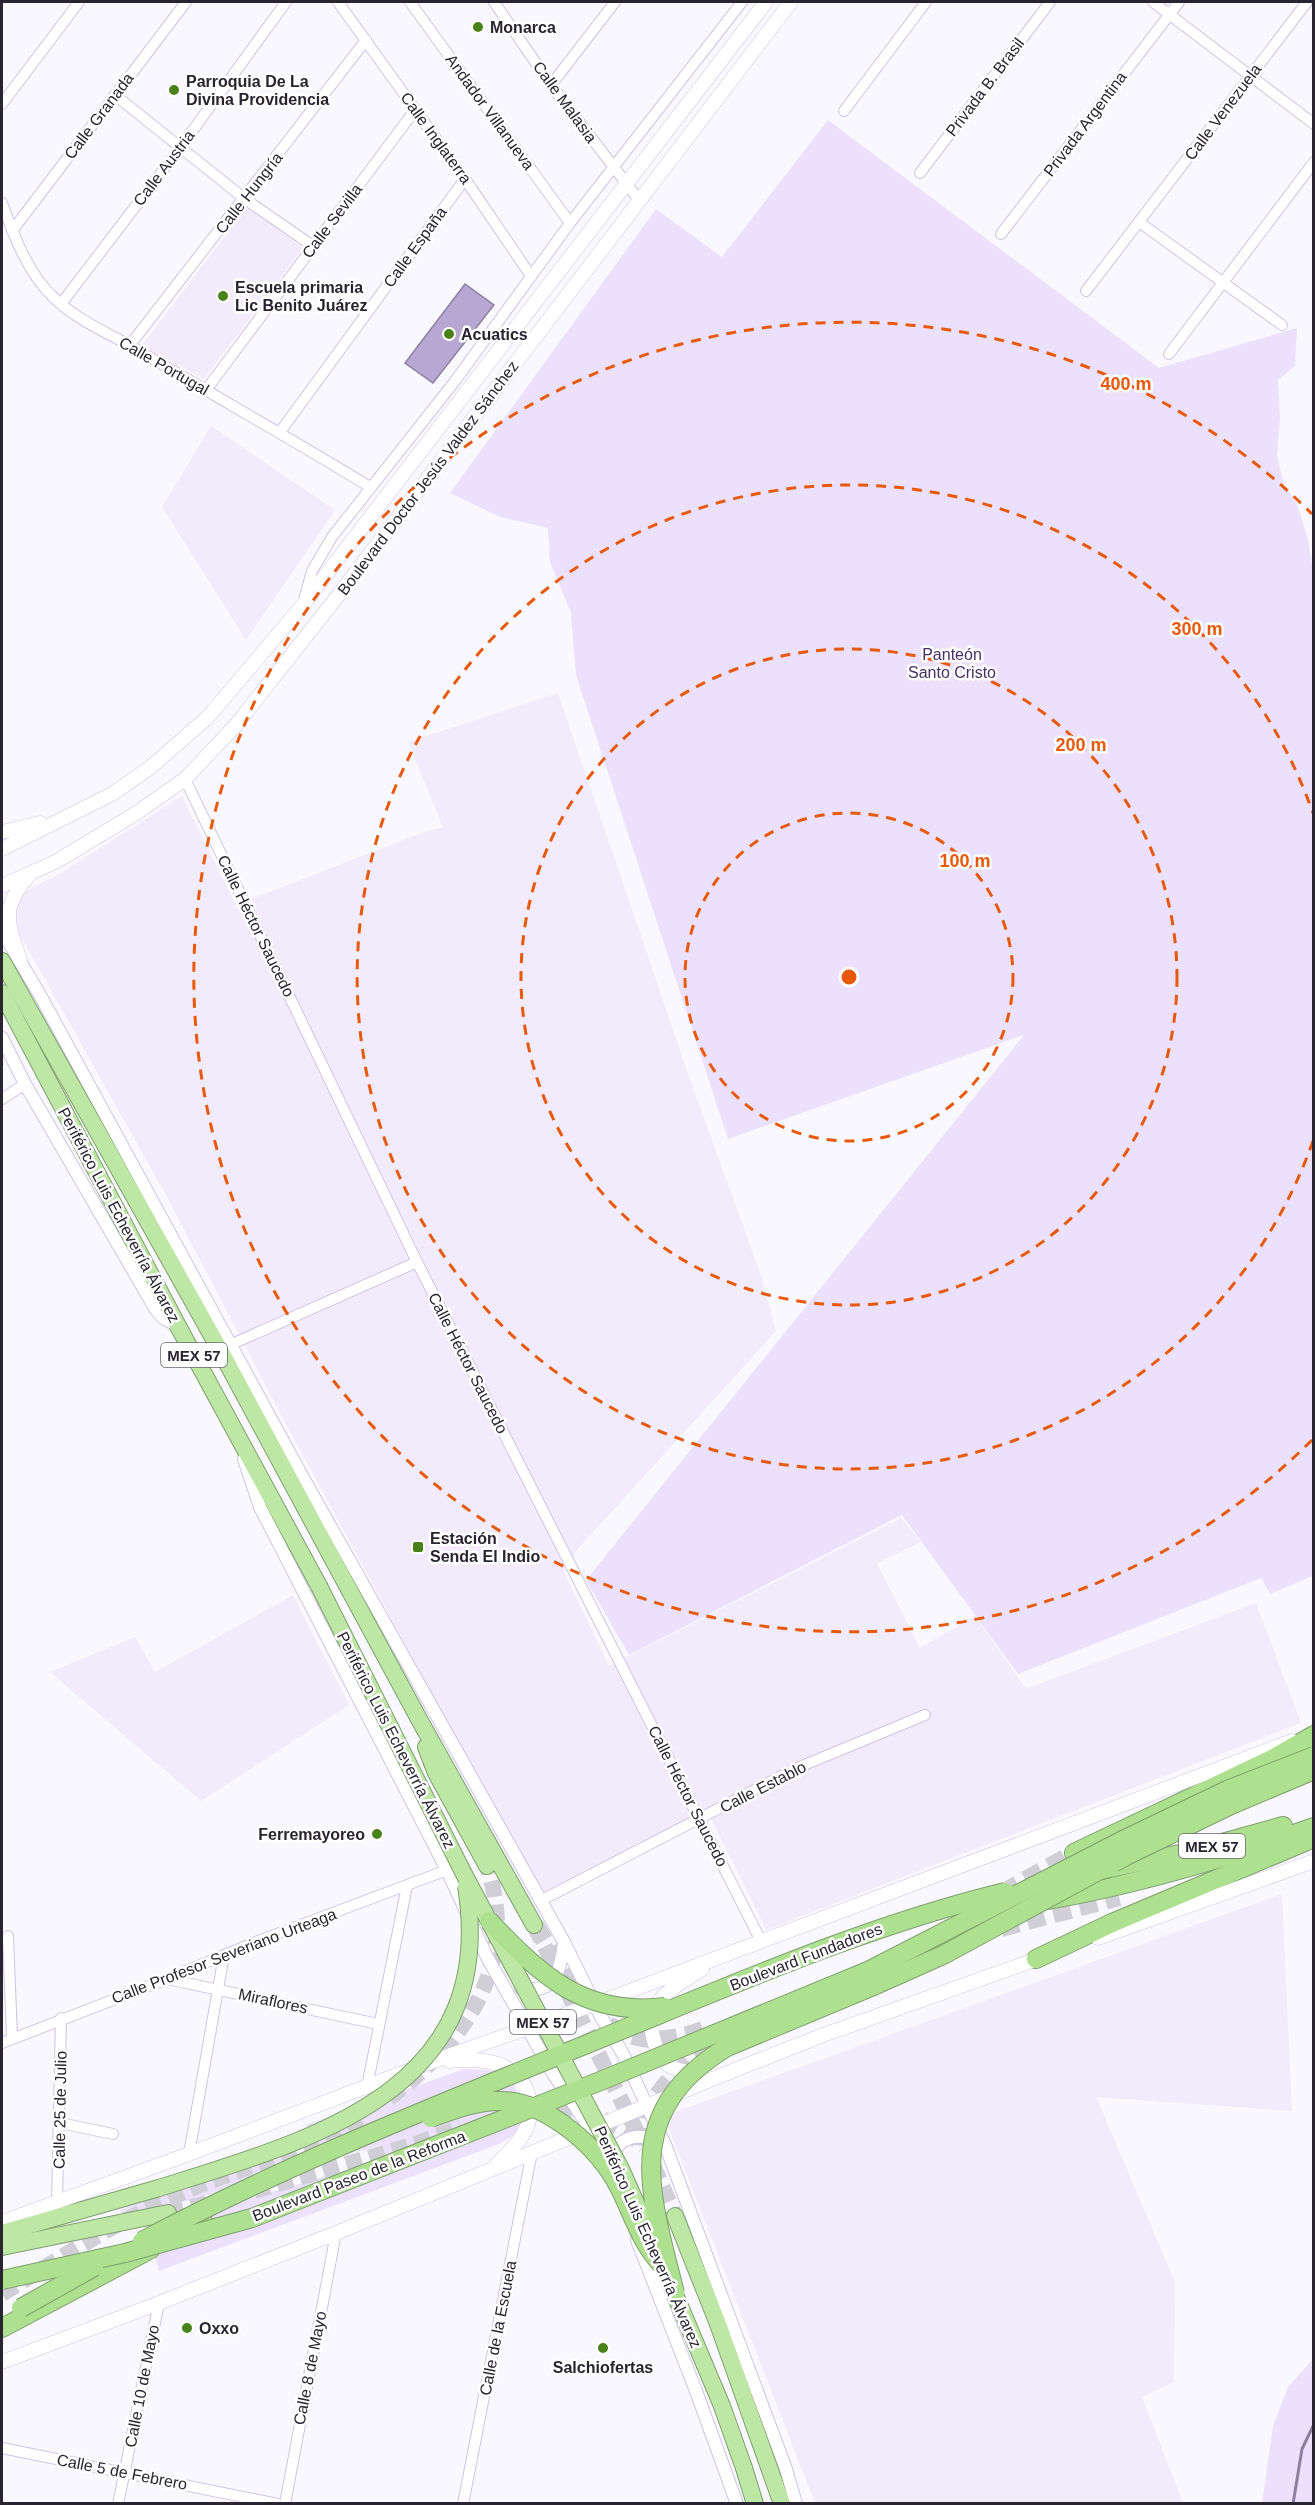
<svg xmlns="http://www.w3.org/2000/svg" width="1315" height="2505" viewBox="0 0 1315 2505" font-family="Arial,sans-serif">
<rect width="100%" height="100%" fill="#faf8ff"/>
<g fill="#f1ebfb">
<polygon points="248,206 303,248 204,379 142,345"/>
<polygon points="211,426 335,510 246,640 162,507"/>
<polygon points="558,693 693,1088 762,1278 776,1331 576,1551 563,1570 609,1666 901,1518 921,1542 877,1563 920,1648 975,1616 1026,1689 1256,1603 1301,1723 766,1930 707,1810 541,1895 280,1413 166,1195 2,903 61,873 182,796 236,905 421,833 443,827 408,742"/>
<polygon points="293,1595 349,1705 201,1801 50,1672 135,1637 155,1672"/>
<polygon points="1282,1894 1292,2111 1096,2097 1175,2282 1174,2382 1142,2397 1183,2503 815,2503 664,2116"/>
</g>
<g fill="#ebe1fd">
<polygon points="828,120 1159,368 1297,328 1295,366 1278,380 1280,419 1277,456 1284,485 1297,504 1308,539 1314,576 1313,1576 1270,1594 1261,1578 1018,1674 902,1515 629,1655 586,1580 1024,1035 728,1139 576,675 571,613 550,562 548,528 500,517 450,493 656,209 722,257"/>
<path d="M464 2069C478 2070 494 2068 506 2077 521 2087 527 2118 515 2133 512 2137 504 2141 499 2144L159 2271 147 2228 382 2160 380 2145 183 2202 123 2217 120 2210 190 2183 321 2147 306 2125Z"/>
<polygon points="1313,2359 1313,2503 1262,2503 1273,2426 1288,2387"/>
</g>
<polygon fill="#b7a7d2" stroke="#8c80a1" stroke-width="1.5" points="465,284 494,305 433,383 405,363"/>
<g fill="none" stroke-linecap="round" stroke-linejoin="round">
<polyline stroke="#8c80a1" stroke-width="3" points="1293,2504 1302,2449 1314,2424"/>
<g stroke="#d0ced6" stroke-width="16" stroke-dasharray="16 8" stroke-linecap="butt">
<polyline points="534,1925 642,2142"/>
<path d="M389 2098C466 2041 520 1965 487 1866"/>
<path d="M533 2110C575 2102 613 2120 644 2146"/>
<polyline points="653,2165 675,2216"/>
<polyline points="254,2191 415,2144 461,2127"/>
<polyline points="168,2213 208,2203"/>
<path d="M2 2294C61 2257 121 2219 186 2191 245 2166 308 2151 363 2116"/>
</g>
<g stroke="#d0ced6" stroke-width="18" stroke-dasharray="18 9" stroke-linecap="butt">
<polyline points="1002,1893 1074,1853"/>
<polyline points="535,1925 578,1996"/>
<polyline points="1001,1928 1119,1897"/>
<polyline points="894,1966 952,1943"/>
<path d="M608 2025C640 2045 674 2042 708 2028"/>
<path d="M644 2146C645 2136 644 2123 648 2113 661 2081 693 2057 723 2042"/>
</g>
<defs>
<g id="minor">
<polyline points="338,2 465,179 531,276"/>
<polyline points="410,2 570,223"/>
<polyline points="494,2 551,85 639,200"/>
<polyline points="1153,2 1314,124"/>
<polyline points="551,85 615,2"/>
<polyline points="115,95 245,199 313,246"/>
<polyline points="2,104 79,2"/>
<polyline points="844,111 926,2"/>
<polyline points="920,173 1050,2"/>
<path d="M2 203C14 236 28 274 54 298 79 322 113 335 143 353 218 398 295 441 370 487"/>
<polyline points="1139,222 1282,325"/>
<polyline points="12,231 186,2"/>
<polyline points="1001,234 1179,2"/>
<polyline points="1086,291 1307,2"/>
<polyline points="61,304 180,148 286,2"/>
<polyline points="130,345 366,40"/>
<polyline points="1169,354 1314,162"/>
<polyline points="206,390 415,110"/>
<polyline points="280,432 465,179"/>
<polyline points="304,600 312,571 332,537 455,381 570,223 742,2"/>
<polyline points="185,779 417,1262 761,1941"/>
<polyline points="2,1099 25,1084"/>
<polyline points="223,1348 417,1262"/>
<polyline points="540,1901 797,1768 925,1715"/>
<polyline points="8,1936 12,2038"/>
<polyline points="167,1979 378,2024"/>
<polyline points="2,2043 167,1979 253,1943 447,1870"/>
<polyline points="367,2087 407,1886"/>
<polyline points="60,2123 113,2134"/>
<polyline points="189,2154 224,1955"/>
<polyline points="57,2203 61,2018"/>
<polyline points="2,2448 278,2504"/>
<polyline points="118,2504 159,2303"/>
<polyline points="285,2504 336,2233"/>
<polyline points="463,2504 532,2152"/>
</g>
<g id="tertiary">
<polyline points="2,931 40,995 301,1474 564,1942 600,2015 623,2054 666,2147 786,2469 796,2504"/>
<polyline points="2,1038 25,1084 156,1310 163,1318 178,1326"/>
<polyline points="244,1459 260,1507 447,1870 487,1957 554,2075 591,2130 603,2154"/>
<path d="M521 1988C555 1996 561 1969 564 1942"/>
<path d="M612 2158C618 2135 641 2132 660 2143"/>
<polyline points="637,2240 696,2391 737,2504"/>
</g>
<g id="secondary">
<polyline points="2,832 40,823"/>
<polyline points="2,849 112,794 151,767 208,717 302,606 766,2"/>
<polyline points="2,886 57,861 135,814 185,779 236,725 337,597 791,2"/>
<path d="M20 960C8 923 0 909 27 878"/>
<polyline points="1098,1938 1314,1861"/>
<path d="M449 2061C482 2058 519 2060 529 2097 531 2108 531 2119 526 2129 520 2142 507 2154 497 2164"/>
<path d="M699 2073C688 2072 676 2071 667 2064 654 2052 647 2024 655 2008 663 1991 687 1979 702 1969"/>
<polyline points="2,2222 189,2154 431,2062 595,2004 1292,1741"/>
<polyline points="2,2362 159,2303 336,2233 742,2067 826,2034 1043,1957"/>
</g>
<g id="trunk">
<polyline points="2,961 220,1350 420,1721 534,1925"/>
<polyline points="2,993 178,1326 319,1586"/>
<polyline points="426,1747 436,1773 487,1866"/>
<polyline points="675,2216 718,2324 782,2504"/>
<polyline points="2,2233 159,2188"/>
<polyline points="2,2247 168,2213"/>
<polyline points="744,2468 755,2504"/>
</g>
<g id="motorway">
<polyline points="1074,1853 1270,1760 1314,1735"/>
<polyline points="1110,1868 1190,1852 1283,1826"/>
<path d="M1048 1900C1139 1884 1227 1858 1314 1827"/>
<polyline points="1036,1959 1112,1923 1307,1841"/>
<polyline points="178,2235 203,2221"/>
<polyline points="2,2328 151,2249"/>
</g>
</defs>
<use href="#minor" stroke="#cfc4e4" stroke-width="12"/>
<use href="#tertiary" stroke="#cfc4e4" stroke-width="14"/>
<use href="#secondary" stroke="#cfc4e4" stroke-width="15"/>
<use href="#trunk" stroke="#7f9f6e" stroke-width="18"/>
<use href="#motorway" stroke="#7f9f6e" stroke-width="20"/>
<use href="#minor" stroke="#fff" stroke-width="10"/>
<use href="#tertiary" stroke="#fff" stroke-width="12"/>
<use href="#secondary" stroke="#fff" stroke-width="14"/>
<use href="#trunk" stroke="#bee7a6" stroke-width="16"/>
<use href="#motorway" stroke="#aee18f" stroke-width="18"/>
<defs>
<g id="trunk-bridge">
<polyline points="319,1586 465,1876 621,2169 651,2237"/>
<path d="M159 2188C314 2139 499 2091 466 1886"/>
<polyline points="669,2280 722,2406 744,2468"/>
</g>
<g id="motorway-bridge">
<polyline points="1058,1879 1110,1868"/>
<path d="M489 1921C541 1975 584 2017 665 2007"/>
<path d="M431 2118C452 2110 479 2100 502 2101 548 2102 599 2148 619 2187 633 2214 641 2244 663 2266"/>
<path d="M142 2241C287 2164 440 2104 592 2042 728 1987 862 1927 1005 1892"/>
<polyline points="2,2280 125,2253 252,2218 598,2082 870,1970 1125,1839 1227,1790 1314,1756"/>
<path d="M675 2293C650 2193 620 2112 727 2047L871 1987 945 1954 1126 1856 1231 1805 1314 1770"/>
<polyline points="21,2308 94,2267"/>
</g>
</defs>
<use href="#trunk-bridge" stroke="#7f9f6e" stroke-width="18" stroke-linecap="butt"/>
<use href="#motorway-bridge" stroke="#7f9f6e" stroke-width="20" stroke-linecap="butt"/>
<use href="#trunk-bridge" stroke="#bee7a6" stroke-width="16"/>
<use href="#motorway-bridge" stroke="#aee18f" stroke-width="18"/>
</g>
<g fill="none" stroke="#e8590c" stroke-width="3" stroke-dasharray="10 8">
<circle cx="849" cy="977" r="164"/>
<circle cx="849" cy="977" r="328"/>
<path d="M1313 1141A492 492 0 1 1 1313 813"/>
<path d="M1312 1440A655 655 0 1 1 1312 514"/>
</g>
<g fill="#4a821a" stroke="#fff" stroke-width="2">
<circle cx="478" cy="27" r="6"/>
<circle cx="174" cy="90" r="6"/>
<circle cx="223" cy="296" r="6"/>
<circle cx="449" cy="334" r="6"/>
<rect x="412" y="1541" width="12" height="12" rx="3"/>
<circle cx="377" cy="1834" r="6"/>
<circle cx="187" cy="2328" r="6"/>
<circle cx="603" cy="2348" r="6"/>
</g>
<g text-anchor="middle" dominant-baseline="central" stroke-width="5" stroke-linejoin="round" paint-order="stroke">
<g fill="#fff" stroke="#68666e" stroke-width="1.5">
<rect x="161" y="1343" width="66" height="24" rx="4.5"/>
<rect x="1179" y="1834" width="66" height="24" rx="4.5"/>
<rect x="510" y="2010" width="66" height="24" rx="4.5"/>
</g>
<g font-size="15" font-weight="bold" fill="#282430">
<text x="194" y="1355">MEX 57</text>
<text x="1212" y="1846">MEX 57</text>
<text x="543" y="2022">MEX 57</text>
</g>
<g font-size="16" font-weight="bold" fill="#282430" stroke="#fff" text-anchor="start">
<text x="490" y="27">Monarca</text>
<text x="186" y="81">Parroquia De La<tspan x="186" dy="18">Divina Providencia</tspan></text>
<text x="235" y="287">Escuela primaria<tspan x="235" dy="18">Lic Benito Juárez</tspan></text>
<text x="461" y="334">Acuatics</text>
<text x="430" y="1538">Estación<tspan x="430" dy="18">Senda El Indio</tspan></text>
<text x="365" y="1834" text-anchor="end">Ferremayoreo</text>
<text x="199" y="2328">Oxxo</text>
<text x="603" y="2367" text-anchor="middle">Salchiofertas</text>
</g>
<g font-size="16" fill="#282430" stroke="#fff">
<text transform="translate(985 87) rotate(-53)">Privada B. Brasil</text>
<text transform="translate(565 102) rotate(54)">Calle Malasia</text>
<text transform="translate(490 112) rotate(54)">Andador Villanueva</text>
<text transform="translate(1223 112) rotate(-53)">Calle Venezuela</text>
<text transform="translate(99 116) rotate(-53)">Calle Granada</text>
<text transform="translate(1085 124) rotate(-53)">Privada Argentina</text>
<text transform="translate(436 138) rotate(54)">Calle Inglaterra</text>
<text transform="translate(164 168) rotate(-53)">Calle Austria</text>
<text transform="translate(249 193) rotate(-52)">Calle Hungría</text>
<text transform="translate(332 221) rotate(-53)">Calle Sevilla</text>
<text transform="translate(415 247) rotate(-54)">Calle España</text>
<text transform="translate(164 366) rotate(30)">Calle Portugal</text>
<text transform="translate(428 478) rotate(-53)">Boulevard Doctor Jesús Valdez Sánchez</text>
<text transform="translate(256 926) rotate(64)">Calle Héctor Saucedo</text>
<text transform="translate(119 1215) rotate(62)">Periférico Luis Echeverría Álvarez</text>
<text transform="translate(468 1363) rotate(63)">Calle Héctor Saucedo</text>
<text transform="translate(396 1740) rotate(63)">Periférico Luis Echeverría Álvarez</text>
<text transform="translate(763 1787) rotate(-27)">Calle Establo</text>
<text transform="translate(688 1796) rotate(63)">Calle Héctor Saucedo</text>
<text transform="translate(224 1956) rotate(-21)">Calle Profesor Severiano Urteaga</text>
<text transform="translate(806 1957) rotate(-21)">Boulevard Fundadores</text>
<text transform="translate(273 2001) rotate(12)">Miraflores</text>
<text transform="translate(60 2110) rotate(-89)">Calle 25 de Julio</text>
<text transform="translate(359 2176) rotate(-21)">Boulevard Paseo de la Reforma</text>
<text transform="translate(648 2237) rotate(66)">Periférico Luis Echeverría Álvarez</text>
<text transform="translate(498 2328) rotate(-79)">Calle de la Escuela</text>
<text transform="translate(310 2368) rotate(-79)">Calle 8 de Mayo</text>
<text transform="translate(142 2386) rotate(-79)">Calle 10 de Mayo</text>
<text transform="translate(122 2472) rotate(11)">Calle 5 de Febrero</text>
</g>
<g font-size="16" fill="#473066" stroke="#fff">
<text x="952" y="654">Panteón<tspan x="952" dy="18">Santo Cristo</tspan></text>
</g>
</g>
<circle cx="849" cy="977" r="9" fill="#e8590c" stroke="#fff" stroke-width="3"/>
<g font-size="18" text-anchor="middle" font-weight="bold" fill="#e8590c" stroke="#fff" stroke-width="5" stroke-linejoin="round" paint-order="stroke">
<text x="1126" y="390">400 m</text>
<text x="1197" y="635">300 m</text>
<text x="1081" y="751">200 m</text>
<text x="965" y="867">100 m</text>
</g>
<rect width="1315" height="2505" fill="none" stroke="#282430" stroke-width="6"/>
</svg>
